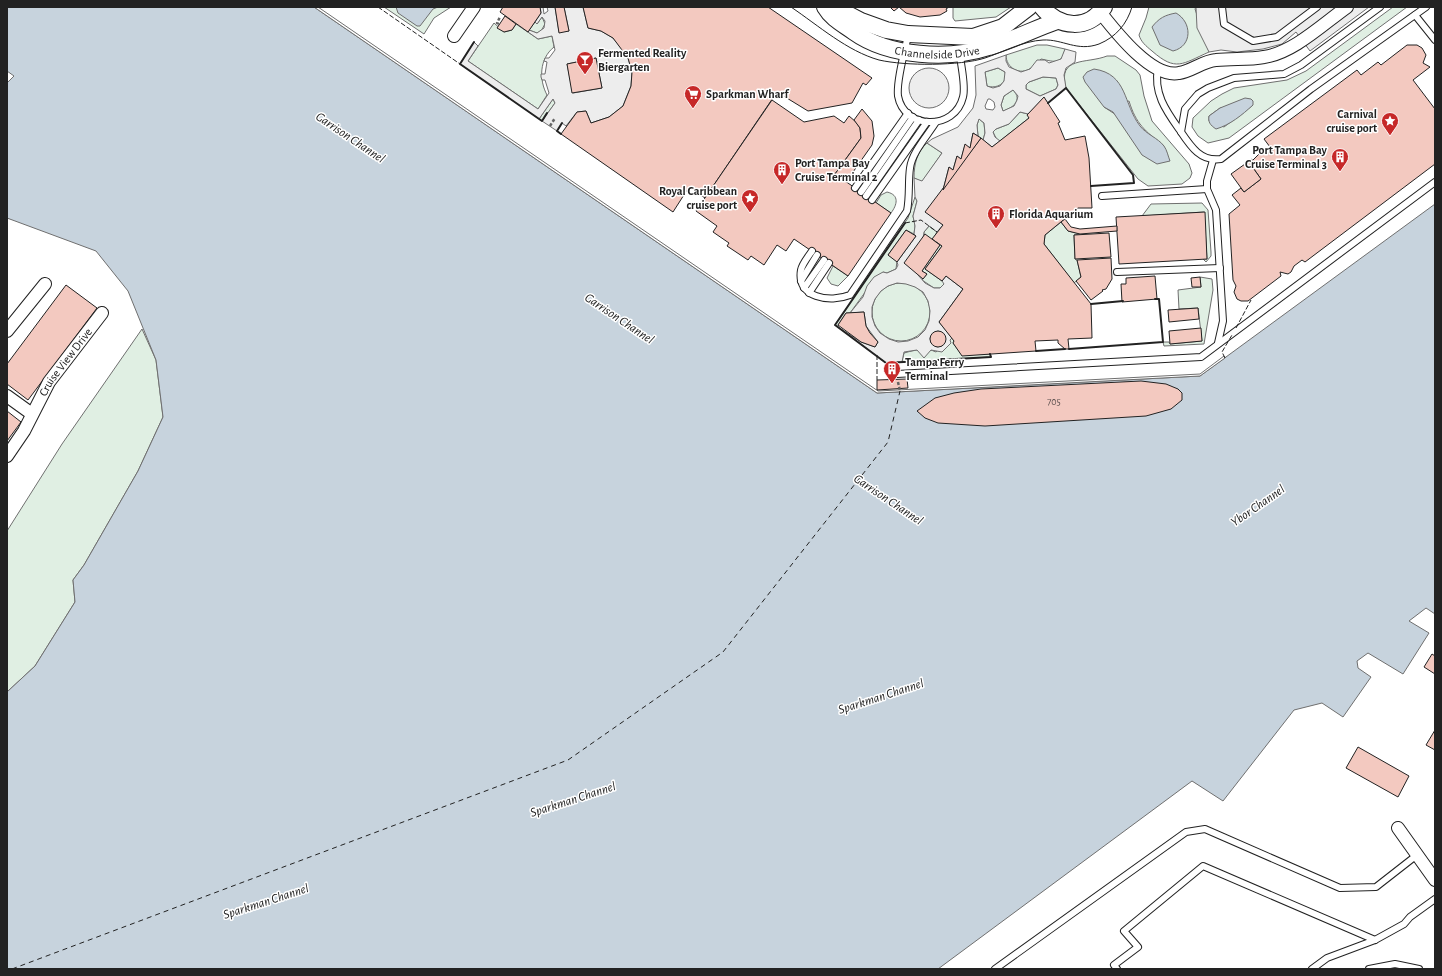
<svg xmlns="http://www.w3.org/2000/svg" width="1442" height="976" viewBox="0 0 1442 976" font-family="'Alegreya Sans',sans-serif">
<rect width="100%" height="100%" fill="#fff"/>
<g fill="#e0efe3" stroke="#6f6f6f" fill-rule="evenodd">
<polygon points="384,7 451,7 434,18 424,34"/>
<polygon points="953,7 1011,7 996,17 955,21 953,18"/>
<path d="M1149 7H1196L1195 9 1209 52C1182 64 1176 72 1152 51 1146 46 1141 42 1139 35L1146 18Z"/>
<path d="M1393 7H1407L1229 138 1208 143 1198 136 1192 127 1193 118 1211 101 1222 94 1234 88 1287 80 1306 71ZM1253 105 1224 127 1209 121V116L1220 108Z"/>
<polygon points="542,17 545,24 541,31 537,33 529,30 535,22 537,24"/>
<path d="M494 23 504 32 512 30 516 24 538 39 552 36 554 47C539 59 539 80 547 95L538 109 468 61Z"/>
<path d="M1037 45H1047L1065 49C1062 66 1052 61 1041 59 1038 62 1035 66 1031 68 1020 76 1006 68 1006 55Z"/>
<path d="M1107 56H1115L1136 70 1140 75 1144 96 1152 121 1189 164 1192 173 1190 178 1182 184 1148 186 1138 179 1066 88C1057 56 1087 64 1107 56ZM1129 101C1136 124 1145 131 1164 146L1104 107Z"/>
<path d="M998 68 1005 72C1008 84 996 89 987 86L985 72Z"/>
<polygon points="1043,77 1056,78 1058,85 1056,89 1040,96 1026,89 1026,85 1029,82"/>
<path d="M1013 90C1023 100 1013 108 1003 111L1001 105 1004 96Z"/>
<polygon points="553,99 555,103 542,121 539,119"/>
<polygon points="1020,112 1028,114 1029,118 1000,141 997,140 993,132 996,129 1009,124"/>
<polygon points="979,119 984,123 985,133 983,140 978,136 977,125"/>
<path d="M927 143 942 153 922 182 914 178C914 164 917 152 927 143Z"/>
<path d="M887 192C900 195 897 205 891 213L876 203 881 195Z"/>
<polygon points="915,197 917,201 913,216 915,226 914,234 906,230 888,255 897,261 896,269 887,273 883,272 866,291 850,313 846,313 838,325 838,327 835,325 908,218"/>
<polygon points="1202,203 1208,210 1211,252 1211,256 1206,262 1203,259 1207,259 1204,212 1142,216 1151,204"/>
<polygon points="1061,222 1068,231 1080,234 1074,235 1075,259 1077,260 1081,277 1074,283 1044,244 1045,235"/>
<polygon points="929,226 937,232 933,239 942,246 925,269 945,283 940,288 934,288 922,280 927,274 922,271 940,245 924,235 924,232"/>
<polygon points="833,266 848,276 838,286 831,284 827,278"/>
<polygon points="1200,277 1212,279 1213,290 1204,344 1164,346 1163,342 1169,342 1170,344 1202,341 1198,308 1179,309 1178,290 1201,287"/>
<circle cx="901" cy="312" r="29"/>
<polygon points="142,329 156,360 163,417 138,471 84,565 73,580 75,602 35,666 7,692 7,531 62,444"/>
<path d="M952 338 954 341 953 343 962 355 990 354 991 357 902 362 904 353C915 350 926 347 936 352Z"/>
</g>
<g fill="#ededed" stroke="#6f6f6f" fill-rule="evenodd">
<path d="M540 7H543L544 14 548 11 547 7H555L559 32 569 31 564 7H583L588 28 601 31 613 38 622 49 628 58 632 72 631 86 623 106 609 117 591 123 586 111 577 112 566 126 562 123 557 131 542 121 555 103 553 99 539 119 460 64 474 42 478 46 468 61 538 109 549 93 545 80H542L541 77V74H545L547 62 544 61 545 58H549L555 50 552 36 538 39 528 32 529 30 537 33 544 28 545 21 542 17 537 24 535 22 541 13ZM596 58 602 88 573 93 567 64Z"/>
<polygon points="1196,7 1369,7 1310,51 1296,32 1282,44 1263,49 1237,52 1221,50 1209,52 1197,28"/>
<path d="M1065 49 1076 52 1075 62 1066 68 1064 75 1066 88 1048 103 1044 98 1028 114 1020 112 1009 124 996 129 993 132 995 137 1000 141 992 147 983 140 985 133 984 123 979 119 977 125 978 136 973 133 970 148 965 145 961 159 957 156 953 170 949 167 943 190 926 212 943 225 937 232 929 226 924 232 918 275 925 283 934 288H940L944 284 942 281 946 276 963 289 939 322 952 338 950 340 951 343 942 352 931 350 924 358 917 350 904 352 902 362 886 363 838 327 861 342 875 347 878 342 866 326 864 312 850 313 863 297 867 286 874 277 883 272 887 273 896 269 898 265 897 262 916 236 914 234 915 226 913 216 917 201 915 197 914 178 922 181 942 153 927 143 932 139 958 127 973 108 976 95 975 66 1006 55V61L1009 67 1021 72 1030 69 1037 60H1045L1049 63 1061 59ZM998 68 1005 72 1004 81 1000 86 993 88 987 86 985 72ZM1043 77 1056 78 1058 85 1056 89 1040 96 1026 89V85L1029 82ZM1013 90 1018 96 1017 100 1014 106 1003 111 1001 105 1004 96ZM988 99H990L994 102 995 107 993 110 986 109 985 106ZM897 283 906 284 915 287 923 292 928 301 930 311 929 321 925 330 918 337 908 341 898 342 889 339 880 333 875 326 872 317V307L875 299 881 291 888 286ZM938 331 943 333 945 340 942 346 937 347 931 343 930 338 933 333Z"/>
<circle cx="929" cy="88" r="20"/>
</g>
<g fill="#c7d3dd" stroke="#6f6f6f">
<polygon points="7,7 314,7 877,393 1200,376 1435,204 1435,614 1426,608 1409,621 1429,633 1403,674 1368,653 1357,661 1358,668 1371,677 1343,717 1322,703 1294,710 1223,801 1192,781 938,969 7,969 7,692 35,666 75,602 73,580 84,565 138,471 163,417 156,360 128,291 96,251 7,218 7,83 14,76 7,71"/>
<polygon points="396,7 438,7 433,9 420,26 417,26 398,13"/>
<path d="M1176 13C1192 22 1193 46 1173 51L1160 45 1152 27C1159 18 1165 15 1176 13Z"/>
<path d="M1094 69C1128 74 1123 104 1140 126 1146 134 1158 138 1164 146 1167 150 1168 156 1170 161L1157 164 1142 155 1113 112 1104 107 1085 82 1083 77 1087 72Z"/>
<path d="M1245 98 1251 99 1253 101V105C1242 115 1230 125 1216 129 1210 125 1208 122 1209 116L1220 108Z"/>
</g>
<polygon fill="#fff" stroke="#6f6f6f" points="314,7 318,7 878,391 1200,374 1224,356 1225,358 1200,376 877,393"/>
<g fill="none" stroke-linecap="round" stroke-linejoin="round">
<polyline stroke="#222" stroke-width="1" stroke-dasharray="5 4" stroke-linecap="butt" points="12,969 568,760 723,652 888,442 900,391"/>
</g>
<g fill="#f3c9c0" stroke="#222">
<polygon points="503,7 540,7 541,13 528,32 500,12"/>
<polygon points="555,7 564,7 569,31 559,33"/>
<polygon points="583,7 768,7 872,78 866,85 863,83 852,103 808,111 777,92 705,198 689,187 673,212 561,134 577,112 586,111 591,123 609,117 623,106 631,86 632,72 628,58 613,38 601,31 588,28"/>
<polygon points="890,7 949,7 946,9 947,11 940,15 920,17 906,13 899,7 894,11"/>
<polygon points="505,16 516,24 512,30 504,32 497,28"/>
<polygon points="1407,45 1417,45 1422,48 1426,55 1423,63 1430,67 1413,80 1435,109 1435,164 1305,262 1302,260 1294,266 1291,272 1288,274 1280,272 1281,276 1248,301 1241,301 1237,299 1234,292 1236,286 1233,280 1229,214 1240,205 1232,195 1241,188 1244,192 1261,179 1251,165 1251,162 1261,152 1270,153 1273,151 1264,139 1357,70 1361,75 1378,62 1381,65"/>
<polygon points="596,58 602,88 572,93 567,64"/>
<polygon points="1044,97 1060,122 1058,123 1065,140 1085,136 1089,158 1092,208 1078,208 1045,235 1044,244 1091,304 1092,338 1068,339 1069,349 1065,349 1058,343 1058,340 1035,341 1036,351 962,356 953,343 954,341 939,322 963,289 946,276 942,281 925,269 942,246 932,239 943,225 925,212 981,138 992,147 1029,118 1027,115"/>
<polygon points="772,100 804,122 834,116 844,123 849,116 856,122 860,128 861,138 835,174 891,213 848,276 794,239 786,251 777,245 764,265 751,256 748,260 727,246 729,243 713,232 717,226 696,211"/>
<polygon points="862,109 872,121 874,136 872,145 846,182 835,174 861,138 860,128 854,120"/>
<polygon points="973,133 981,138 943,190 949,167 953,170 957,156 961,159 965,144 970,148"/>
<polygon points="1252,159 1251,165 1261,179 1244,192 1231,174"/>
<polygon points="1205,212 1207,259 1119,264 1116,217"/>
<polygon points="1065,219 1071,227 1080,229 1117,226 1117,231 1080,234 1068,231 1061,222"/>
<polygon points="906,230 916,236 897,262 888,255"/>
<polygon points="1109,233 1111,257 1075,259 1074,235"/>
<polygon points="925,234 940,245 922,271 927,274 923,279 904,263"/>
<polygon points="1111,258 1112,279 1106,289 1102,290 1103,291 1091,300 1076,281 1081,277 1077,260"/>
<polygon points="1155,276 1157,299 1122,302 1121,284 1126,284 1126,278"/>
<polygon points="1200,277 1201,287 1192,287 1191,278"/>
<polygon points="66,285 97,308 28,400 7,384 7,364"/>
<polygon points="1198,308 1199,319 1169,322 1168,310"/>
<polygon points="864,312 866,326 870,333 878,342 875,347 861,342 838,325 846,313"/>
<polygon points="1201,328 1202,341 1170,344 1169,331"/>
<circle cx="938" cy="339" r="8"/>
<polygon points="907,379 908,388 877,390 877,380"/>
<polygon points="1141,381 1166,384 1178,389 1182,393 1182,400 1171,409 1146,416 985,426 938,423 925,418 917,411 935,398 954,393 981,389"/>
<polygon points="7,411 21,422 7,441"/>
<polygon points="1432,654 1435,656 1435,674 1424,667"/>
<polygon points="1435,730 1435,750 1426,745"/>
<polygon points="1358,747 1409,776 1398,797 1346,768"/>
</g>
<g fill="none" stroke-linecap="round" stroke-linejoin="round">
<defs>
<g id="lane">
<polyline points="1222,7 1224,24 1253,41 1277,37 1317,7"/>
<path d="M1380 7 1301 65 1284 74 1234 78 1208 88 1198 94 1185 109 1181 132C1191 147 1201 162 1221 159L1311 89 1426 7"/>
<polyline points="1415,15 1435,40"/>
<path d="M908 35C905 52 896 80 898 96 904 130 955 131 963 97 966 86 961 67 960 55"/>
<path d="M1158 68C1153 94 1167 112 1181 132"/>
<polyline points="1213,160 1207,181 1207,189 1216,210 1223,321 1218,343"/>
<polyline points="855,188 908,113"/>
<polyline points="861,192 913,117"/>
<polyline points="866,196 919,120"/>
<polyline points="1102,196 1207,189"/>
<polyline points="872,200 927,122"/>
<path d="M812 251C808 257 802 264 801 270 796 298 830 303 850 295L907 211C910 196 908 182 910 168 912 152 928 135 936 122"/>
<polyline points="1117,272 1220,268"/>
<polyline points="801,281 817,255"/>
<polyline points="804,288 824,260"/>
<polyline points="809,293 829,263"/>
<polyline points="897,374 1201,357 1435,182"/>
<polyline points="995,969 1186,832 1205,829 1340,888 1376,887 1417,855"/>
<polyline points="1117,969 1114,965 1138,947 1124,931 1203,866 1375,940"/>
<polyline points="1312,969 1327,958 1375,940 1404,924 1410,917 1435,899"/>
<polyline points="1369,969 1395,964 1419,969"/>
</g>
<g id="street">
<path d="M1100 12C1115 31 1152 79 1179 73 1192 71 1203 61 1216 60 1232 58 1248 60 1264 57 1293 53 1323 24 1347 7"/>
<polyline points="454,36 474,7"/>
<polyline points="7,331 45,284"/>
<polyline points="7,396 32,414"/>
<path id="s1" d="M7 456 24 431 49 382 102 313"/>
<polyline points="1398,828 1435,880"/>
</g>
<g id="secondary">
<path id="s2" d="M825 7C832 19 843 24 854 32 889 57 949 60 989 47 1013 40 1034 29 1057 21"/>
<polyline points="834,7 861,21 886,30 908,34 973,37 1003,27 1029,7"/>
<path d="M1042 7C1059 28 1088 31 1104 7"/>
</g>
</defs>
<use href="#lane" stroke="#222" stroke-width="8"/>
<use href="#street" stroke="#222" stroke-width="14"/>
<use href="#secondary" stroke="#222" stroke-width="18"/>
<g stroke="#646464" stroke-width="2.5" stroke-dasharray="3 2" stroke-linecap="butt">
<polyline points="499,24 497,23 500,17"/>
<polyline points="550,126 555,118"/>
<polyline points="898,382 900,391"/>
</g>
<use href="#lane" stroke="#fff" stroke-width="6"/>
<use href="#street" stroke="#fff" stroke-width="12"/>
<use href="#secondary" stroke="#fff" stroke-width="16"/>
<path stroke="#222" stroke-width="1" d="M791 7C819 26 847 51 879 60 905 66 960 66 985 58 1003 52 1023 41 1043 40 1063 39 1077 52 1099 44 1116 37 1127 24 1132 7"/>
<g stroke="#222" stroke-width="1" stroke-dasharray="5 2" stroke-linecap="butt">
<polyline points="378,7 460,64"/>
<polyline points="905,223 921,220 937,232"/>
<polyline points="1236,328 1251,300"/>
<polyline points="877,355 877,380"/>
<polyline points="1225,358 1222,352 1232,335"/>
</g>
<g stroke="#222" stroke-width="2">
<polyline points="474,42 460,64 542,121 547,113"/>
<polyline points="1048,103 1066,88 1133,175 1134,183 1091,186"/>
<polyline points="561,134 557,131 562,123"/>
<polyline points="905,223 835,325 886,363 991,357 990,354"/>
<polyline points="1091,304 1123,301"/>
<polyline points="1069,349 1163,342 1159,299 1155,299"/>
<polyline points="1036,351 1065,349"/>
</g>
</g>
<defs>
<symbol id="bar-pin" viewBox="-11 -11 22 30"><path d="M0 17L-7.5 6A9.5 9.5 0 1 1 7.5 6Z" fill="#c62828" stroke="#fff"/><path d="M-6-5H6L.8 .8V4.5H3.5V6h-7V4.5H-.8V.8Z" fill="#fff"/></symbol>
<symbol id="supermarket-pin" viewBox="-11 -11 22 30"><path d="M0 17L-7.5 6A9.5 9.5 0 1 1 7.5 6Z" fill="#c62828" stroke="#fff"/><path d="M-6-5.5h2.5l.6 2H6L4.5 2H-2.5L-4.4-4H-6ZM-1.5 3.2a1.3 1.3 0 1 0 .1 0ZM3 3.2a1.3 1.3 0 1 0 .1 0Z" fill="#fff"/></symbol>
<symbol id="sight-pin" viewBox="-11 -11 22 30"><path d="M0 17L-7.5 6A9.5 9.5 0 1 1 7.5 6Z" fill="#c62828" stroke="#fff"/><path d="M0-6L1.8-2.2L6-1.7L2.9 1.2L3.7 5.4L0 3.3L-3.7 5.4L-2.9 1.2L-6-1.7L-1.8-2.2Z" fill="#fff"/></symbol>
<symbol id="building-pin" viewBox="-11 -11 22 30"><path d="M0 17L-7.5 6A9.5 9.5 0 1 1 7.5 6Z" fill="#c62828" stroke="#fff"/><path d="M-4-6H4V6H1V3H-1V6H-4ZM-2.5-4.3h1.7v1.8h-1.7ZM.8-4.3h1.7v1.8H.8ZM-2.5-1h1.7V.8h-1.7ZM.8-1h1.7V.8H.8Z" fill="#fff"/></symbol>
</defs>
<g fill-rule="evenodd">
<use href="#bar-pin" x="575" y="50" width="20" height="27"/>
<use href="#supermarket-pin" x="683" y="84" width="20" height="27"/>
<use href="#sight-pin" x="1380" y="111" width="20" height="27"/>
<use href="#building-pin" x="1330" y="147" width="20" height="27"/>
<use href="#building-pin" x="772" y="160" width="20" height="27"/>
<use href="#sight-pin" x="740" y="188" width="20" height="27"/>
<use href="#building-pin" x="986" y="204" width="20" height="27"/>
<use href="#building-pin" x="882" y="359" width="20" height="27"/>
</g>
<g text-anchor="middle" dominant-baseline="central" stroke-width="3" stroke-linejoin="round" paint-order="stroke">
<g font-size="10" fill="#564c4a">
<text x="1054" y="402">705</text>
</g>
<g font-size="12" fill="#222" stroke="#fff">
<text stroke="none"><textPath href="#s2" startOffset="126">Channelside Drive</textPath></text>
<text stroke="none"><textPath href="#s1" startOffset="111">Cruise View Drive</textPath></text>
</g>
<g font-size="12" font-weight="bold" fill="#222" stroke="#fff" text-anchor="start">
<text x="598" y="53">Fermented Reality<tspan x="598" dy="14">Biergarten</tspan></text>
<text x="706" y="94">Sparkman Wharf</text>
<text x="1377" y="114" text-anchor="end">Carnival<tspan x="1377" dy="14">cruise port</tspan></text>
<text x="1327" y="150" text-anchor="end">Port Tampa Bay<tspan x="1327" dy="14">Cruise Terminal 3</tspan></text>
<text x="795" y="163">Port Tampa Bay<tspan x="795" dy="14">Cruise Terminal 2</tspan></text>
<text x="737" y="191" text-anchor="end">Royal Caribbean<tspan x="737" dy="14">cruise port</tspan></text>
<text x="1009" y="214">Florida Aquarium</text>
<text x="905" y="362">Tampa Ferry<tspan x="905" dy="14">Terminal</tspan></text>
</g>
<g font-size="13" font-style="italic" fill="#222" stroke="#fff">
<text transform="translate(350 138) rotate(34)">Garrison Channel</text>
<text transform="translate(619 319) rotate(34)">Garrison Channel</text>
<text transform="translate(888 500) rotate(34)">Garrison Channel</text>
<text transform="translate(1258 506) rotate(-35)">Ybor Channel</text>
<text transform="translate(881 697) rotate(-18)">Sparkman Channel</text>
<text transform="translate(573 800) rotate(-18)">Sparkman Channel</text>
<text transform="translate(266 902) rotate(-18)">Sparkman Channel</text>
</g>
</g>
<rect width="1442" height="976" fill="none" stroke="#222222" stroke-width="16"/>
</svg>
